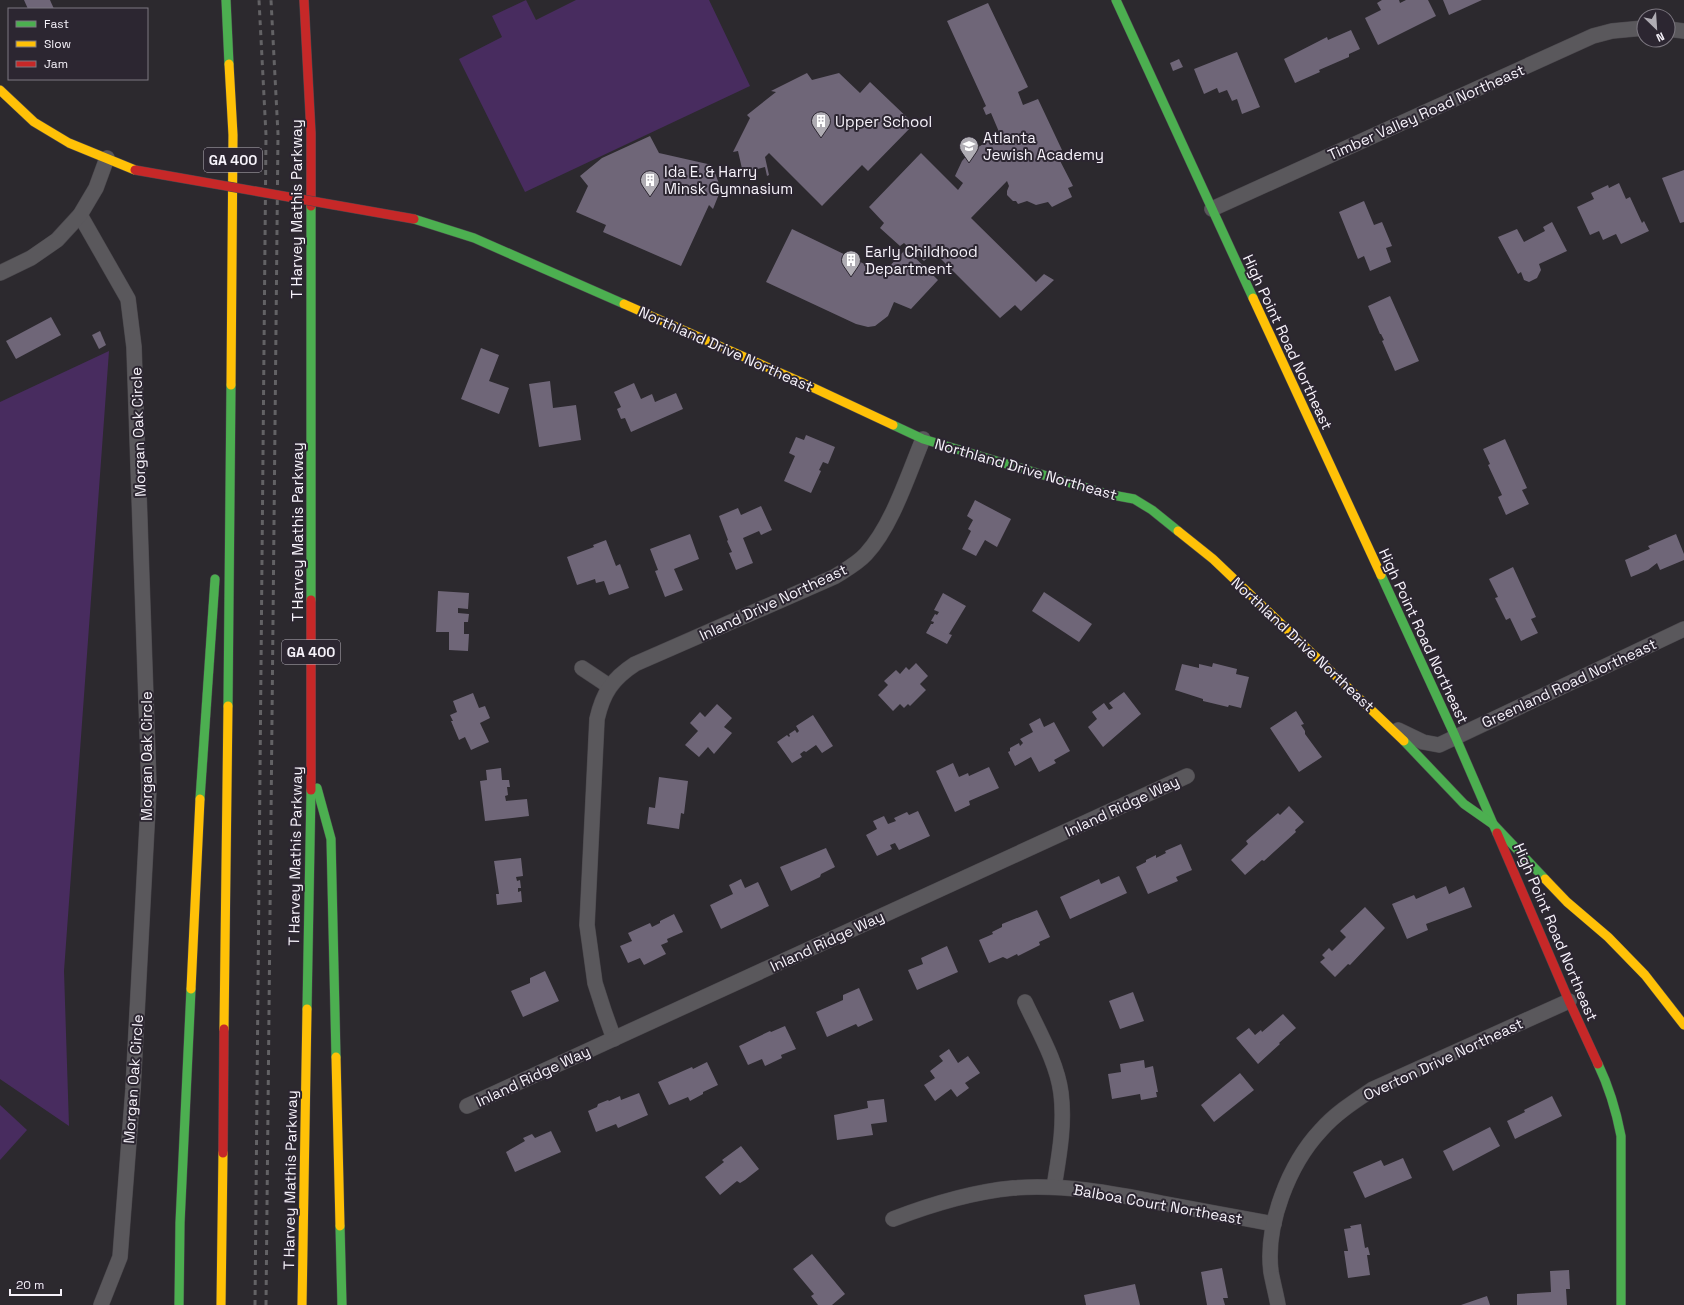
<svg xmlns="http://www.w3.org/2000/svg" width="1684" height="1305" viewBox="0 0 1684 1305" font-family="'Space Grotesk',sans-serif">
<rect width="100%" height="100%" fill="#2c292e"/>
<g fill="#482c5f">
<polygon points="526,0 536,20 576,0 709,0 750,86 525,192 459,59 502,37 492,16"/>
<polygon points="109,351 64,971 69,1126 0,1079 0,402"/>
<polygon points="0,1105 27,1130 0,1160"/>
</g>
<g fill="#6f6678">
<polygon points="24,0 50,0 54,9 28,9"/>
<polygon points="1382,0 1399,0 1400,3 1406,0 1428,0 1436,16 1378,45 1365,18 1381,10 1377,3"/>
<polygon points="1443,0 1482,0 1449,15"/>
<polygon points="988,3 1028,87 1018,92 1023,105 1038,99 1062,150 1056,153 1073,186 1068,188 1072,197 1052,207 1048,202 1036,205 1027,201 1018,204 1016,201 1013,201 1007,195 1007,191 1009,186 1007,181 971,218 1036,282 1044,274 1054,280 1021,311 1015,305 1000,318 934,252 924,261 904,243 900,246 880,228 884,223 869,207 921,153 958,190 963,183 955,176 962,161 969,153 988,141 993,139 998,143 1002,139 991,113 986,115 983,108 986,106 947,21"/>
<polygon points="1351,30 1360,49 1349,54 1349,57 1319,70 1320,72 1295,83 1284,59 1327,37 1328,40"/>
<polygon points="1237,52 1260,107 1242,114 1237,99 1232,101 1227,90 1219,93 1217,88 1204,94 1194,69"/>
<polygon points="1179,59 1183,67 1173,71 1170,63"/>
<polygon points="807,73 812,80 839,73 860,93 870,82 914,124 868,171 862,165 822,206 769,153 765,157 769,175 767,176 765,167 743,173 738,151 733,152 750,118 747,115 776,92 771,91"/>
<polygon points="650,136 659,153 712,165 721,189 713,209 709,205 681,266 603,232 606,225 576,212 588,186 580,176 602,158"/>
<polygon points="1684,170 1684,222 1680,223 1662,178"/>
<polygon points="1619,183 1626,199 1630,197 1642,223 1644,221 1649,231 1621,244 1616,234 1603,240 1599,231 1590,235 1577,207 1594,199 1591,193 1608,185 1609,188"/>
<polygon points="1364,201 1374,225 1382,222 1392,246 1386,248 1391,262 1370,271 1364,256 1358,259 1339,212"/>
<polygon points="1552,222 1567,251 1539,264 1541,270 1537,278 1529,282 1524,280 1521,272 1518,274 1498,237 1517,229 1524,242 1545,231 1543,227"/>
<polygon points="792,229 883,273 906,249 938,280 911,309 894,302 888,316 875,326 868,327 856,324 766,282"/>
<polygon points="1390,296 1419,361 1395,371 1382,341 1384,340 1381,334 1380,334 1368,306"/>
<polygon points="51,317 61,335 16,359 6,341"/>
<polygon points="100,331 106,345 99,349 92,335"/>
<polygon points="481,348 499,355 489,381 509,388 499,414 461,399"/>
<polygon points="550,381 553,408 576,405 581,440 539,447 529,384"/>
<polygon points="634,383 641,399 652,394 655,402 676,393 683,409 631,432 625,418 621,419 617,409 621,407 614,392"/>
<polygon points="806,435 835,447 828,464 823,462 819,470 821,471 811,493 784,481 795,456 789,453 796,437 804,440"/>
<polygon points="1505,439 1527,488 1522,490 1529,504 1506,515 1498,497 1502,495 1488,465 1490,464 1483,449"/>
<polygon points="975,500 1011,519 997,547 985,540 976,556 962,549 971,531 968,529 973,520 967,516"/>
<polygon points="761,506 772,530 761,535 759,531 743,538 753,563 736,570 729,553 732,552 727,541 728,540 719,516 738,508 741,515"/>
<polygon points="690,534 699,559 674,569 683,590 665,597 655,571 658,570 650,549"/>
<polygon points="1676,534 1684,554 1684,560 1660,570 1657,563 1648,570 1631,577 1625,560 1650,549 1648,546"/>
<polygon points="606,540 616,566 620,564 629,588 609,595 604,581 596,583 595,579 577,585 567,557 594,547 593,545"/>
<polygon points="1513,567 1536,617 1531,619 1538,633 1521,641 1510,618 1506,620 1495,598 1498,597 1489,579"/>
<polygon points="438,591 469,593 468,609 458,608 458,613 469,614 468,622 464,622 464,634 469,634 468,651 449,650 449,632 436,632"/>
<polygon points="1044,592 1092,624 1079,642 1032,611"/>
<polygon points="943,593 966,606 949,634 952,635 947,644 926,633 931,624 933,624 934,622 931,621 935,614 937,615 939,612 934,610"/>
<polygon points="916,663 928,676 920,684 926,690 910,706 908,704 904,708 900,704 893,711 878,695 888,685 884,681 896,670 900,674 906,667 909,670"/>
<polygon points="1213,663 1237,669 1236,674 1249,677 1241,708 1229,705 1228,707 1203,701 1203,699 1175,690 1182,664 1199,668 1199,664 1212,667"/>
<polygon points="1124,692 1141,714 1103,747 1088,727 1097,719 1092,712 1104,703 1109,710 1113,708 1109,703"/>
<polygon points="473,693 479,708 485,706 490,718 480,723 489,742 471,750 465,737 459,740 451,721 453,721 450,715 457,712 453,701"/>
<polygon points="717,704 732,718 724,727 732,733 714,754 708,747 699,757 685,745 698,731 690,723 700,712 705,717"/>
<polygon points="1296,711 1304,724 1301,725 1305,731 1305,734 1322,757 1299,772 1270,728"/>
<polygon points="813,715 833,746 822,753 816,745 806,752 804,751 800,754 802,757 792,763 777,742 787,735 789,737 790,736 789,734 795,730 797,733 799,731 796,726"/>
<polygon points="1040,718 1044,727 1054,722 1070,751 1054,760 1056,763 1039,772 1031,757 1015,766 1008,752 1010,751 1010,748 1019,743 1020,746 1023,743 1020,739 1033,732 1029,724"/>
<polygon points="953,763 959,777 968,773 969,776 989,767 999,788 969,801 970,805 955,812 936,771"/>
<polygon points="501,768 502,780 509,780 510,787 507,787 508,795 505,796 506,801 527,799 529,816 485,821 480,781 487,780 486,770"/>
<polygon points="659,777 688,781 684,814 681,813 679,829 647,824 649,807 655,808"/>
<polygon points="1289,806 1304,822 1295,830 1296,832 1264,861 1262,860 1245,875 1231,860 1248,844 1246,841 1278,813 1280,815"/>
<polygon points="918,811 930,836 899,850 895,843 890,845 892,849 877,856 866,835 877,829 873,821 884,816 888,824 896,821 894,818 907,812 909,815"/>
<polygon points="1181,844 1192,870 1176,877 1178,881 1148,894 1136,867 1146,862 1146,860 1156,855 1156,858 1166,853 1165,851"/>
<polygon points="826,848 835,867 821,874 820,877 791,891 780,867"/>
<polygon points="521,858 523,876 516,877 517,881 520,880 521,888 518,888 518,892 521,891 522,902 497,905 496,894 499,894 494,861"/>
<polygon points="1119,876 1127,893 1070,919 1060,897 1099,879 1101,884"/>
<polygon points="741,879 745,888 758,882 769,906 721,929 710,905 733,894 729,885"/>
<polygon points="1446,886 1449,894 1464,887 1472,907 1426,924 1428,930 1407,939 1392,904 1414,895 1416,899"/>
<polygon points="1365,907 1385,928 1350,965 1348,964 1335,977 1320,962 1325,958 1322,955 1329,948 1332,951 1346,937 1340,931"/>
<polygon points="1037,910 1050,937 1039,942 1040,945 1018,956 1017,954 1007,959 1003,957 989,963 979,940 993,934 992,932 1002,927 1002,924"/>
<polygon points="674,914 683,932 667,939 668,942 661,945 666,954 644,965 640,958 628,963 620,946 632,941 628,933 650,923 652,927 660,923 660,921"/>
<polygon points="947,946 958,972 917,990 908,970 923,964 921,958"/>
<polygon points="545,971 559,1001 523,1017 511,991 530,983 530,978"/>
<polygon points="859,988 873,1020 858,1027 856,1024 827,1037 816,1012 843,1000 843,995"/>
<polygon points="1133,992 1144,1021 1120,1029 1109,1001"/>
<polygon points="1283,1014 1296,1028 1279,1043 1280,1044 1258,1064 1236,1038 1249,1028 1255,1035 1261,1030 1262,1032"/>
<polygon points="785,1026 796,1049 781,1055 782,1058 765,1066 762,1059 748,1065 739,1046 770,1031 771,1032"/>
<polygon points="949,1049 958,1063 968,1056 980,1073 965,1083 969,1088 957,1097 951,1089 935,1101 924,1085 935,1078 930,1071 943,1061 939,1056"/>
<polygon points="1144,1060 1145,1068 1153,1066 1158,1092 1156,1092 1157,1097 1141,1100 1140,1094 1112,1099 1108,1074 1121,1072 1120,1064"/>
<polygon points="707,1062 718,1085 703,1092 703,1094 690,1101 688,1097 669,1105 658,1082 692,1067 693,1069"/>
<polygon points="1240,1073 1254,1090 1214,1122 1201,1105"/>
<polygon points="639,1093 648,1115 618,1128 616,1124 596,1132 588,1111 597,1107 598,1104 608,1100 609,1101 620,1096 621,1100"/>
<polygon points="1552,1096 1562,1116 1515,1139 1507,1121 1525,1112 1524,1110"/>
<polygon points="884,1099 887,1122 871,1124 873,1135 837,1140 834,1115 868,1108 867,1101"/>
<polygon points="1490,1127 1500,1146 1453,1171 1443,1151"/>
<polygon points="551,1131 561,1152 515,1172 506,1152 525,1141 523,1138 532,1134 535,1138"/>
<polygon points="741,1146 759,1169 745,1180 740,1183 737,1181 720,1195 705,1177 724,1162 722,1160"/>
<polygon points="1403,1158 1412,1178 1365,1198 1353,1172 1381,1160 1384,1166"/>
<polygon points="1361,1224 1365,1248 1368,1247 1370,1255 1367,1255 1370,1275 1348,1278 1344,1251 1348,1251 1344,1229 1351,1228 1350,1226"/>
<polygon points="812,1254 845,1294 832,1305 818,1305 811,1296 814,1294 793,1269"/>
<polygon points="1222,1268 1228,1298 1223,1298 1225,1305 1207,1305 1201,1272"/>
<polygon points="1569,1270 1570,1289 1566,1289 1567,1305 1517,1305 1517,1294 1551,1292 1550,1271"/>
<polygon points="1135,1284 1140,1305 1086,1305 1084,1295"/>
<polygon points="1487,1296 1490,1305 1461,1305"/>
</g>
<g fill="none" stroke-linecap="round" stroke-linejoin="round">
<defs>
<g id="street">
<polyline points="1668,29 1684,31"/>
<polyline points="1212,209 1593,36 1612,31 1644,28"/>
<polyline points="80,215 128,299 134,347 149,788 133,1089 120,1257 101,1305"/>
<polyline points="0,273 31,258 57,240 80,215 96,188 107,158"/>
<polyline points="582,668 609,686"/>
<polyline points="1398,730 1423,742 1439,745 1684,629"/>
<path d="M1025 1002C1038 1030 1057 1062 1061 1093 1065 1125 1059 1156 1054 1187"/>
<path d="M614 1039 604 1011 595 983 587 925 597 719C603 693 612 679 635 664L834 577C845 570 857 564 866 554 892 526 908 475 923 439"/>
<polyline points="467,1106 1187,776"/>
<path d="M893 1219C932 1204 971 1192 1013 1188 1063 1184 1112 1193 1161 1203 1199 1210 1236 1217 1274 1224"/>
<path d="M1278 1305C1276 1294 1273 1283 1271 1272 1265 1225 1289 1164 1321 1130 1336 1113 1355 1101 1373 1089L1569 1001"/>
</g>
<g id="fast">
<polyline points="226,0 229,64"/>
<polyline points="1116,0 1253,298"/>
<polyline points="311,206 311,600"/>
<polyline points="414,219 474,238 624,304"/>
<polyline points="893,425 923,439 1107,494 1134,499 1152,510 1178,531"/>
<polyline points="1381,575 1455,736 1497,833"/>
<polyline points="228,706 231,385"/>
<polyline points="1404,741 1464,804 1494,825 1545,879"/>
<polyline points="317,788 331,839 336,1057"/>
<polyline points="200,799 215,579"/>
<polyline points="307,1009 311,790"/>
<path d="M1598 1064C1609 1087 1616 1110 1621 1136V1305"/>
<polyline points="340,1226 342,1305"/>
<polyline points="179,1305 180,1223 191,989"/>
</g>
<g id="slow">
<polyline points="229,64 233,135 231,385"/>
<polyline points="0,90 34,122 69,143 135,170"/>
<polyline points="1253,298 1381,575"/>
<polyline points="624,304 801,382 893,425"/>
<polyline points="1178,531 1213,559 1404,741"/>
<polyline points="1545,879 1567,902 1608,937 1645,975 1684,1025"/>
<polyline points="191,989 200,799"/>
<polyline points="224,1029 228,706"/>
<polyline points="336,1057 340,1226"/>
<polyline points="221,1305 223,1153"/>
<polyline points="302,1305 307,1009"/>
</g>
<g id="jam">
<polyline points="304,0 311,133 311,206"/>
<polyline points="311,790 311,600"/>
<polyline points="1497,833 1569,1001 1598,1064"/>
<polyline points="223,1153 224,1029"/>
</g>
</defs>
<use href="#street" stroke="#4a474c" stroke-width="16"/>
<use href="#fast" stroke="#4a474c" stroke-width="10"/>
<use href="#slow" stroke="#4a474c" stroke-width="10"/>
<use href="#jam" stroke="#4a474c" stroke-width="10"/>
<use href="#street" stroke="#5a585c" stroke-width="15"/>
<use href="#fast" stroke="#4caf50" stroke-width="9"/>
<use href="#slow" stroke="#ffc107" stroke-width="9"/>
<use href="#jam" stroke="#c62828" stroke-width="9"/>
<g stroke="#636265" stroke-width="3" stroke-dasharray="5 5" stroke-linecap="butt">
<polyline points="255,1305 266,135 259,0"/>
<polyline points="266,1305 278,134 271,0"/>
</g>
<defs>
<polyline id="jam-bridge" points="135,170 414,219"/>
</defs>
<use href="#jam-bridge" stroke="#4a474c" stroke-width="10" stroke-linecap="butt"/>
<use href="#jam-bridge" stroke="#c62828" stroke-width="9"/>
</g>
<defs>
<symbol id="building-pin" viewBox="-11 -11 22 30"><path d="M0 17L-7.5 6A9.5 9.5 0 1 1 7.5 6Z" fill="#afacb3" stroke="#2c2631"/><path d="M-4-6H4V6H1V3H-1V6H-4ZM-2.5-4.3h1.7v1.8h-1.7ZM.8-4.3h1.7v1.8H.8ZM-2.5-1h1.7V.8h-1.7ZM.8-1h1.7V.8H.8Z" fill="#fff"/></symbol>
<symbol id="school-pin" viewBox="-11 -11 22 30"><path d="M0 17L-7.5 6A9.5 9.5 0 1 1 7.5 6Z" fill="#afacb3" stroke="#2c2631"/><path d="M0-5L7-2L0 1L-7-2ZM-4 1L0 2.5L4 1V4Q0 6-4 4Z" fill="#fff"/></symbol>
</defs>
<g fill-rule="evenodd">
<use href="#building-pin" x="810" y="110" width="22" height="30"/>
<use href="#school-pin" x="958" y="135" width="22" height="30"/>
<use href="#building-pin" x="639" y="169" width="22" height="30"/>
<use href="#building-pin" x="840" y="249" width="22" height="30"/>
</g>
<g text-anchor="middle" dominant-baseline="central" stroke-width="4" stroke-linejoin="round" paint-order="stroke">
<g fill="#2c2631" stroke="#b9b5be" stroke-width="1">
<rect x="204" y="148" width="58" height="24" rx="3"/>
<rect x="282" y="640" width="58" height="24" rx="3"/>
</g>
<g font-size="14" font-weight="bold" fill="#f6f2fa">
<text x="233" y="160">GA 400</text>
<text x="311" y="652">GA 400</text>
</g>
<g font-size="15" fill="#f6f2fa" stroke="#2c2631">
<text transform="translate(1426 112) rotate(-24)">Timber Valley Road Northeast</text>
<text transform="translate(296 209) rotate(-90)">T Harvey Mathis Parkway</text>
<text transform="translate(1288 342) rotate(65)">High Point Road Northeast</text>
<text transform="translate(726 349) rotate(24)">Northland Drive Northeast</text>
<text transform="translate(138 432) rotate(-92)">Morgan Oak Circle</text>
<text transform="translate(1026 469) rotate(16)">Northland Drive Northeast</text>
<text transform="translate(297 532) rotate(-90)">T Harvey Mathis Parkway</text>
<text transform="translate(773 602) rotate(-25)">Inland Drive Northeast</text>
<text transform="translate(1424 636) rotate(65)">High Point Road Northeast</text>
<text transform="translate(1303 644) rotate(43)">Northland Drive Northeast</text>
<text transform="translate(1569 683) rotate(-25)">Greenland Road Northeast</text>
<text transform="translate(146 756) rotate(-90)">Morgan Oak Circle</text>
<text transform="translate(1122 806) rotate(-25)">Inland Ridge Way</text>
<text transform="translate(295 856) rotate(-89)">T Harvey Mathis Parkway</text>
<text transform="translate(1556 932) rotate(67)">High Point Road Northeast</text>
<text transform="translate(827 941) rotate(-25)">Inland Ridge Way</text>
<text transform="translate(1443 1059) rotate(-25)">Overton Drive Northeast</text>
<text transform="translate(533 1076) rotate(-25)">Inland Ridge Way</text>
<text transform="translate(133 1079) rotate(-86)">Morgan Oak Circle</text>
<text transform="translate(290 1180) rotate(-89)">T Harvey Mathis Parkway</text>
<text transform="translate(1158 1204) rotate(10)">Balboa Court Northeast</text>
</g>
<g font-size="15" fill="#f6f2fa" stroke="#2c2631" text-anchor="start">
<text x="835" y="121">Upper School</text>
<text x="983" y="137">Atlanta<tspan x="983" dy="17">Jewish Academy</tspan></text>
<text x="664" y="171">Ida E. &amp; Harry<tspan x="664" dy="17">Minsk Gymnasium</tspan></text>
<text x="865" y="251">Early Childhood<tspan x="865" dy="17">Department</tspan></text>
</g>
</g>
<rect x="8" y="8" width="140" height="72" fill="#2c2631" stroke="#7d7881"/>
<rect x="16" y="21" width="20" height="6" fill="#4caf50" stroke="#7d7881"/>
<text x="44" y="28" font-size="12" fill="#f6f2fa">Fast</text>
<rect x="16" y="41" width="20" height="6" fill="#ffc107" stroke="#7d7881"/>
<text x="44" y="48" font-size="12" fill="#f6f2fa">Slow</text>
<rect x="16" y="61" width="20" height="6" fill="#c62828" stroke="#7d7881"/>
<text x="44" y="68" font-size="12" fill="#f6f2fa">Jam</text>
<g transform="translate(1656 28) rotate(155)"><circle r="19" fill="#2c2631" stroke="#7d7881"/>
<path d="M0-3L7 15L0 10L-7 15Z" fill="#afacb3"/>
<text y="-6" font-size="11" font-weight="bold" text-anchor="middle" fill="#f6f2fa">N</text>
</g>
<path d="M10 1289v6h51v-6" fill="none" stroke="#f6f2fa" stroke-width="2"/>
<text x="16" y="1289" font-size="12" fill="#f6f2fa" stroke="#2c2631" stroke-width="3" paint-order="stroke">20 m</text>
</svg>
